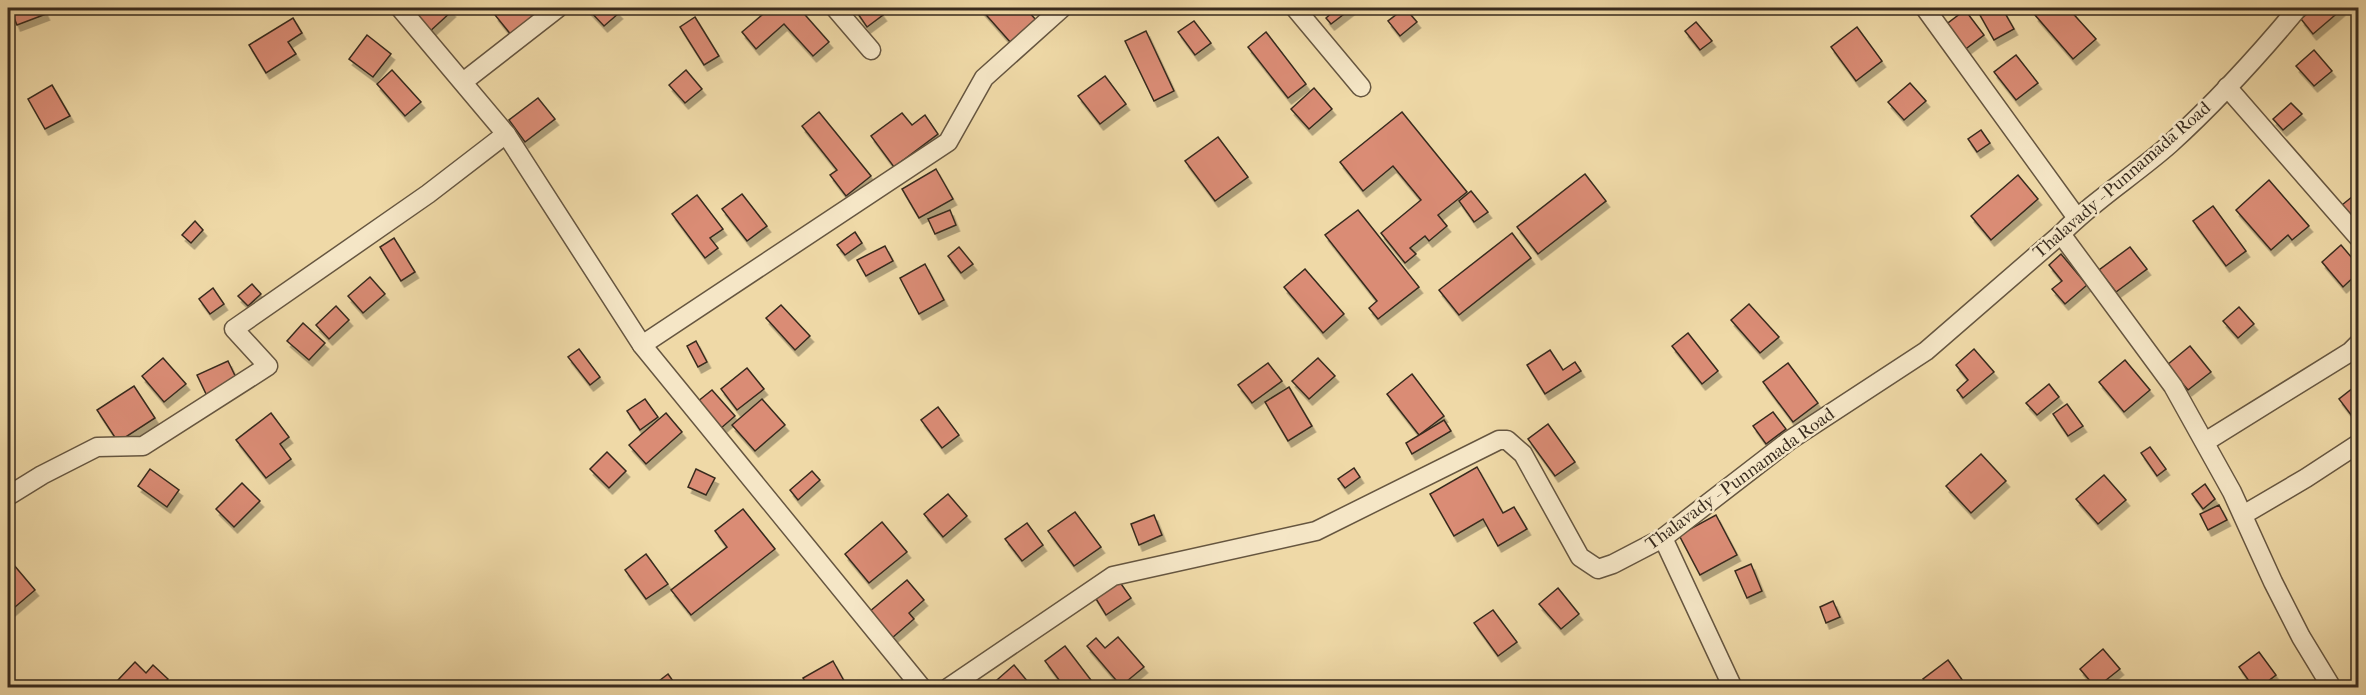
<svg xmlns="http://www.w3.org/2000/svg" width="2366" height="695" viewBox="0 0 2366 695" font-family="'IM FELL French Canon',serif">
<defs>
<filter id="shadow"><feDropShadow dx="3.5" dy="6" stdDeviation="0" flood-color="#0004"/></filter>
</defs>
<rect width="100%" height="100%" fill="#efd9a7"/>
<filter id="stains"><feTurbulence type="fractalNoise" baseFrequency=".00333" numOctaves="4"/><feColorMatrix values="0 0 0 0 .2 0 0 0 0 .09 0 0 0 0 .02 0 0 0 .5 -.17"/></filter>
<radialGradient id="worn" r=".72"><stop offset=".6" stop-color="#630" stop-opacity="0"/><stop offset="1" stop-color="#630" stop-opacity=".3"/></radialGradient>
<g fill="#da8c75" stroke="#382b1e" stroke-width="1.5" filter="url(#shadow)">
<polygon points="10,8 43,8 46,14 17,25"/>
<polygon points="403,8 449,8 452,11 427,34"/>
<polygon points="505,8 539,8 544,13 512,36 495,15"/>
<polygon points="587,8 614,8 619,13 604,26"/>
<polygon points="770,8 799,8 829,42 813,56 784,24 756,49 742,32"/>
<polygon points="854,8 878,8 883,15 867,27"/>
<polygon points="980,8 1025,8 1037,21 1011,43"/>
<polygon points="1331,8 1352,8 1331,24 1326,18 1334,11"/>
<polygon points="1405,8 1417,22 1400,36 1388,21"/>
<polygon points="1976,8 2002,8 2014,29 1994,40"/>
<polygon points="2044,8 2068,8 2096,39 2073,59 2035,15"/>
<polygon points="2314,8 2339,8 2341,10 2313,34 2301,19"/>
<polygon points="1965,10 1984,35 1963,51 1944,26"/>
<polygon points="695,17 719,56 704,65 680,27"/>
<polygon points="293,18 302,33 288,42 296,54 266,73 249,45"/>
<polygon points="1194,21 1211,43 1195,55 1178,32"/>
<polygon points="1696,22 1712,41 1700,50 1685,31"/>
<polygon points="1857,27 1882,61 1856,81 1831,47"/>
<polygon points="1146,31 1174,91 1154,101 1125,41"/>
<polygon points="1266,32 1306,84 1288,98 1248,47"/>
<polygon points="367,35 391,54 373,77 349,59"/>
<polygon points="2314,50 2332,71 2314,86 2296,66"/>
<polygon points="2016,55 2038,83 2016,100 1994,72"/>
<polygon points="392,70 421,102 405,116 377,84"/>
<polygon points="686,70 702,89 685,103 669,85"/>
<polygon points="1105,76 1126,104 1100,124 1078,96"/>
<polygon points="1910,83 1926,101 1904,120 1888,102"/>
<polygon points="52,85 70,116 45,129 28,99"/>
<polygon points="1314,88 1332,109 1309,129 1291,109"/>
<polygon points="538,98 555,119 525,142 509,120"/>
<polygon points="2291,103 2302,114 2283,130 2273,119"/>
<polygon points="819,112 871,176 846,196 830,175 837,170 802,126"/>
<polygon points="1402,112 1467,192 1438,215 1447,226 1429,241 1425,236 1410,248 1416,254 1405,263 1381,233 1421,200 1393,166 1363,191 1340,162"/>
<polygon points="902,113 912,125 925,115 938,134 894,167 871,136"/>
<polygon points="1981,130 1990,143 1977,152 1968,139"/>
<polygon points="1218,137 1248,177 1215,201 1185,161"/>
<polygon points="936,169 953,199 919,218 902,189"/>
<polygon points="1585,174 1606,201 1538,254 1517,227"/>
<polygon points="2018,175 2038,199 1991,240 1971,216"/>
<polygon points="2269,180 2309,226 2292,240 2288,235 2271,250 2236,210"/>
<polygon points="1471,191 1488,212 1474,222 1459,201"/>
<polygon points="2358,192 2358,220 2351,226 2337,209"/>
<polygon points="742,194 767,226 747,241 722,209"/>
<polygon points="697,195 723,229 710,238 718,248 705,258 672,214"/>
<polygon points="2213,206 2246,251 2226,266 2193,221"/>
<polygon points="950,210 956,225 935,234 928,219"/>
<polygon points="1358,210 1419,287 1378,319 1369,308 1377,301 1325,235"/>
<polygon points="195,221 203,230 191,243 182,235"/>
<polygon points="855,232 862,243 845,255 837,245"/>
<polygon points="1512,233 1531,258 1459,315 1439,290"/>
<polygon points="394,238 415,272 401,281 380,247"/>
<polygon points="2341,245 2358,265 2358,273 2343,287 2322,262"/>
<polygon points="885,246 893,261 866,276 857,260"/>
<polygon points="959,247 973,264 961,273 948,256"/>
<polygon points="2130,247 2147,269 2116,292 2099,270"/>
<polygon points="2061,254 2087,285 2065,304 2052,289 2062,281 2049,265"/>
<polygon points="925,264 944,300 919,314 900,278"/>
<polygon points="1305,269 1344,314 1323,333 1284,287"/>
<polygon points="370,277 385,294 363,313 348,296"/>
<polygon points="252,284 261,294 248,306 238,296"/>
<polygon points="213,288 224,304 210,314 199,299"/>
<polygon points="1749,304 1779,337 1760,353 1731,320"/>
<polygon points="781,305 810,336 795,350 766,318"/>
<polygon points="336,306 349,320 329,339 316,325"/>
<polygon points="2239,307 2254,324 2238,338 2223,321"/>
<polygon points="303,323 325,343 309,360 287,341"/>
<polygon points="1688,333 1718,371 1702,384 1672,346"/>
<polygon points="696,341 707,362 698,367 687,346"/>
<polygon points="2190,346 2211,372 2188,390 2167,365"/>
<polygon points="579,349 600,377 590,385 568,357"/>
<polygon points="1974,349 1994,372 1963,398 1957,390 1968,380 1956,365"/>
<polygon points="1550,350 1563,370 1575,362 1581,371 1545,394 1527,365"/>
<polygon points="163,358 186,384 164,402 142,376"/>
<polygon points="1318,358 1335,376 1309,399 1292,381"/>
<polygon points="2125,360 2150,390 2124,412 2099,382"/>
<polygon points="228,361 239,384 208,398 197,375"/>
<polygon points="1268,363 1282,381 1252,403 1238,385"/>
<polygon points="1788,363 1818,403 1793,422 1763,382"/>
<polygon points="747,368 764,389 737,410 721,389"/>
<polygon points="1412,374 1444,416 1419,435 1387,394"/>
<polygon points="2049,384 2059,397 2037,415 2026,403"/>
<polygon points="2358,384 2358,424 2339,399"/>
<polygon points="134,386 155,418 118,442 97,410"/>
<polygon points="1289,387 1312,426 1288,441 1265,402"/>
<polygon points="712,390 735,416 720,429 697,402"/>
<polygon points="645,399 658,417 640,430 627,411"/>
<polygon points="762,399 785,425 755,451 732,425"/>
<polygon points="2067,404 2083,426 2068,436 2053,414"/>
<polygon points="938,407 959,435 942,448 921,420"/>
<polygon points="1773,412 1786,429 1766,444 1753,426"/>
<polygon points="271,413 289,437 280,444 291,459 266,478 236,440"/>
<polygon points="666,413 682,432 646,464 629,445"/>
<polygon points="1444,420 1451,431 1412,454 1406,443"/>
<polygon points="1548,424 1575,462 1555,476 1528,439"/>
<polygon points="2150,447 2166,469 2157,476 2141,453"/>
<polygon points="607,452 626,471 609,488 590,469"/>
<polygon points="1981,454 2006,481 1971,513 1946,486"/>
<polygon points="1477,467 1503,513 1514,507 1527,529 1498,546 1483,519 1454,536 1430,494"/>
<polygon points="1354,468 1360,477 1345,488 1338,479"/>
<polygon points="150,469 179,490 167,507 138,486"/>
<polygon points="696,469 715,478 706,495 688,487"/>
<polygon points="812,471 820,480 798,500 790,490"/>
<polygon points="2104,475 2126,500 2098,524 2076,499"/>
<polygon points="242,483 260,501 234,527 216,509"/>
<polygon points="2205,484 2215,499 2203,509 2192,494"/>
<polygon points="948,494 967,516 943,537 924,514"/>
<polygon points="2219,505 2227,520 2208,530 2200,514"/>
<polygon points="743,509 775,549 691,615 671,590 727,547 715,531"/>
<polygon points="1075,512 1101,547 1074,566 1048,531"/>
<polygon points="1154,515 1162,535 1139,545 1131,524"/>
<polygon points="1716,515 1737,555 1700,575 1679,535"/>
<polygon points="882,522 907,552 869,583 845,554"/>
<polygon points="1027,523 1043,545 1022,561 1005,539"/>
<polygon points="646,554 668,584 646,599 625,570"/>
<polygon points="8,558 35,590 8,613"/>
<polygon points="1751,564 1762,591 1747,598 1735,571"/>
<polygon points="1117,578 1131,598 1106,615 1093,594"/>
<polygon points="907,580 924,600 909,613 914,619 892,638 869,612"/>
<polygon points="1558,588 1579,614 1561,629 1539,604"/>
<polygon points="1833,601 1840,617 1826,623 1820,607"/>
<polygon points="1493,610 1517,642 1498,656 1474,623"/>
<polygon points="1118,637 1144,667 1121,686 1087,646 1096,638 1105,648"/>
<polygon points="1065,646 1097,688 1065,688 1045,661"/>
<polygon points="2103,649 2120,669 2096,688 2080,669"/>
<polygon points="2259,652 2276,675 2259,688 2254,688 2239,667"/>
<polygon points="1948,660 1968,688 1930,688 1923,679"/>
<polygon points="833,661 848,688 809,688 803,678"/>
<polygon points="135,662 146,673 153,665 168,679 160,688 126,688 118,680"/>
<polygon points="1014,665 1033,688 990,688 990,686"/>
<polygon points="668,674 678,688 650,688"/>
</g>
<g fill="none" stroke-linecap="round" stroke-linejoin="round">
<defs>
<g id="minor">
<polyline points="400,8 506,134 642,345 922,688"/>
<polyline points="835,8 871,50"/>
<polyline points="1295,8 1361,87"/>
<polyline points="1925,8 2077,218"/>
<polyline points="463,82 558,8"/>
<polyline points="2227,87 2358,237"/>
<polyline points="2061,234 2173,386 2232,492 2273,582 2301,637 2332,688"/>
<polyline points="642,345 948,142 984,78 1062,8"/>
<polyline points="2205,442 2350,352 2358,344"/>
<polyline points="8,496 42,475 97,447 143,446 268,366 234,329 428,194 506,134"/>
<polyline points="2243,515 2306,478 2358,444"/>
<polyline points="1663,538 1733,688"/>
<path d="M948 688 1113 576 1316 531 1499 440H1507L1523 454 1580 557 1598 569 1613 564 1663 538 1790 440 1926 351 2061 234C2094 200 2135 175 2170 144 2216 102 2259 55 2298 8"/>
</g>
</defs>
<use href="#minor" stroke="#665640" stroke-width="21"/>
<use href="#minor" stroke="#f5e6c6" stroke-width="18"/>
</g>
<g text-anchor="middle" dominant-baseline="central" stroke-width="5" stroke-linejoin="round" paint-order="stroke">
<g font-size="18" fill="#382b1e" stroke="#f5e6c6">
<text transform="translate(2122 180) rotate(-41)">Thalavady - Punnamada Road</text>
<text transform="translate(1740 479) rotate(-36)">Thalavady - Punnamada Road</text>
</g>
</g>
<rect width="2366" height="695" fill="none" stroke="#efd9a7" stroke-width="30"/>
<rect x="9" y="9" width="2348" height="677" fill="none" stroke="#382b1e" stroke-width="3"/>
<rect x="15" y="15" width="2336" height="665" fill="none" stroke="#382b1e" stroke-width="1.5"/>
<rect width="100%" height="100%" filter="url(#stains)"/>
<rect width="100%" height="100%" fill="url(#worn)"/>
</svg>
